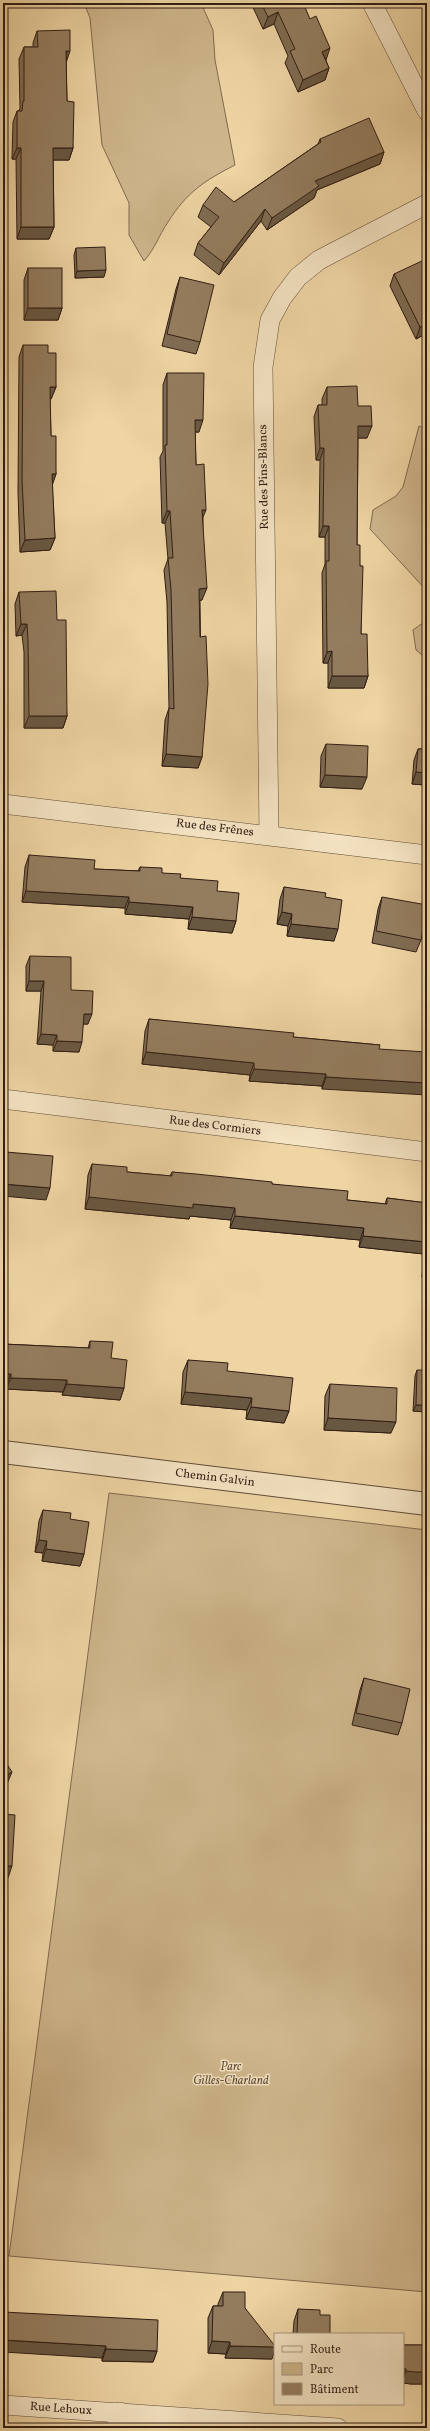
<svg xmlns="http://www.w3.org/2000/svg" width="430" height="2431" viewBox="0 0 430 2431" font-family="Vollkorn,serif">
<rect width="100%" height="100%" fill="#efd5a4"/>
<filter id="stains"><feTurbulence type="fractalNoise" baseFrequency=".005" numOctaves="4"/><feColorMatrix values="0 0 0 0 .2 0 0 0 0 .09 0 0 0 0 .02 0 0 0 .5 -.17"/></filter>
<radialGradient id="worn" r=".72"><stop offset=".6" stop-color="#630" stop-opacity="0"/><stop offset="1" stop-color="#630" stop-opacity=".3"/></radialGradient>
<g fill="#cfb68c" stroke="#806a50">
<path d="M84 3H201L213 30 215 60 235 165C204 181 187 192 168 222 158 237 156 247 144 261L129 235V203L102 145 90 18Z"/>
<polygon points="419,426 427,430 427,591 370,529 373,510 396,496 403,487"/>
<polygon points="427,620 427,659 416,650 413,630"/>
<polygon points="109,1493 427,1530 427,2292 9,2256"/>
</g>
<g fill="none" stroke-linecap="round" stroke-linejoin="round">
<defs>
<g id="minor">
<polyline points="372,3 427,111"/>
<polyline points="3,804 427,855"/>
<polyline points="269,834 263,367 270,320 282,298 298,277 319,260 427,204"/>
<polyline points="3,1099 427,1152"/>
<polyline points="3,2405 338,2428"/>
<polyline points="116,2428 120,2412"/>
</g>
<polyline id="tertiary" points="3,1452 427,1504"/>
</defs>
<use href="#minor" stroke="#604b38" stroke-width="20"/>
<use href="#tertiary" stroke="#604b38" stroke-width="24"/>
<use href="#minor" stroke="#f5e4c4" stroke-width="19"/>
<use href="#tertiary" stroke="#f5e4c4" stroke-width="22"/>
</g>
<g fill="#7f6c52" stroke="#311d14">
<polygon points="251,3 303,3 329,68 325,80 298,92 285,63 288,56 274,24 263,29"/>
<polygon points="37,31 66,62 67,101 73,148 69,160 53,160 54,227 49,239 17,239 16,159 12,159 13,122 17,111 19,111 20,108 19,59 24,47 33,47 33,43"/>
<polygon points="320,139 384,152 380,164 317,190 314,198 267,230 261,221 219,275 194,255 198,243 211,227 198,217 203,205 234,202 318,144"/>
<polygon points="76,248 104,277 75,278 74,255"/>
<polygon points="427,266 427,333 416,339 390,286 394,274"/>
<polygon points="28,268 62,308 58,320 24,320 24,280"/>
<polygon points="180,277 200,342 196,354 162,346 176,289"/>
<polygon points="23,345 48,353 56,387 51,399 50,399 51,436 56,474 52,484 55,538 50,550 20,552 18,492 19,357"/>
<polygon points="167,373 199,432 195,432 196,465 203,518 202,600 200,600 202,757 198,768 162,766 165,720 169,708 167,602 164,570 168,559 165,523 162,523 160,457 163,451 163,385"/>
<polygon points="327,387 358,406 367,438 358,438 357,545 360,566 361,634 368,676 364,688 328,688 328,663 323,663 322,573 325,564 325,537 319,537 320,460 316,460 314,417 318,405 322,405 322,399"/>
<polygon points="19,592 57,620 67,716 63,728 24,728 24,652 22,635 16,636 15,604"/>
<polygon points="326,744 362,789 320,787 321,756"/>
<polygon points="418,749 427,749 427,792 426,792 426,785 412,784 414,760"/>
<polygon points="29,855 94,869 138,871 140,867 180,878 217,891 236,921 232,933 188,929 189,919 125,914 125,908 22,902 25,867"/>
<polygon points="284,887 325,897 334,941 287,936 288,926 277,924 280,899"/>
<polygon points="382,897 421,940 416,952 372,943 378,909"/>
<polygon points="30,956 71,990 88,1024 83,1024 79,1052 53,1051 53,1045 37,1044 41,991 26,991 26,966"/>
<polygon points="149,1019 293,1037 380,1045 322,1089 322,1086 249,1081 250,1075 142,1064 145,1031"/>
<polygon points="92,1164 127,1172 170,1176 172,1172 272,1184 347,1200 385,1204 387,1198 427,1203 427,1278 422,1277 424,1254 359,1247 360,1240 230,1228 231,1220 190,1216 189,1219 85,1209 88,1175"/>
<polygon points="90,1341 111,1358 124,1388 120,1400 62,1395 63,1392 6,1389 3,1344 88,1348"/>
<polygon points="188,1360 227,1371 289,1411 284,1423 246,1419 247,1410 181,1404 183,1372"/>
<polygon points="417,1370 427,1412 413,1411 415,1376"/>
<polygon points="330,1384 391,1433 324,1430 325,1396"/>
<polygon points="43,1510 70,1519 84,1554 80,1566 42,1561 43,1553 35,1552 39,1521"/>
<polygon points="364,1678 402,1723 398,1735 352,1725 360,1690"/>
<polygon points="223,2292 245,2308 272,2359 225,2358 226,2354 208,2353 208,2318 213,2306 218,2306 218,2304"/>
<polygon points="298,2309 320,2315 330,2334 293,2334 294,2321"/>
<polygon points="3,2312 157,2351 153,2362 102,2361 102,2358"/>
<polygon points="403,2345 427,2345 427,2384 411,2384 403,2383"/>
</g>
<g fill="#685842" stroke="#311d14">
<polygon points="15,3 52,3 51,6 13,6"/>
<polygon points="278,12 274,24 263,29 268,17"/>
<polygon points="330,48 326,60 322,52"/>
<polygon points="66,51 70,51 66,63"/>
<polygon points="329,68 325,80 298,92 303,80"/>
<polygon points="17,148 21,148 16,159 12,159"/>
<polygon points="53,148 73,148 69,160 49,160"/>
<polygon points="384,152 380,164 317,190 314,198 267,230 272,218 315,181"/>
<polygon points="265,209 261,221 219,275 224,263"/>
<polygon points="21,227 54,227 49,239 17,239"/>
<polygon points="106,270 104,277 75,278 77,271"/>
<polygon points="28,308 62,308 58,320 24,320"/>
<polygon points="427,324 427,333 416,339 420,327"/>
<polygon points="50,387 56,387 51,399 46,399"/>
<polygon points="195,420 203,420 199,432 190,432"/>
<polygon points="358,426 372,426 367,438 354,438"/>
<polygon points="320,448 324,448 320,460 316,460"/>
<polygon points="52,474 56,474 52,486"/>
<polygon points="202,510 206,510 201,522"/>
<polygon points="167,511 170,511 165,523 162,523"/>
<polygon points="323,526 329,526 325,537 319,537"/>
<polygon points="55,538 50,550 20,552 25,540"/>
<polygon points="207,588 202,600 195,601 199,589"/>
<polygon points="21,624 27,624 22,635 16,636"/>
<polygon points="332,651 328,663 323,663 327,652"/>
<polygon points="332,676 368,676 364,688 328,688"/>
<polygon points="29,716 67,716 63,728 24,728"/>
<polygon points="166,754 202,757 198,768 162,766"/>
<polygon points="416,772 427,773 427,783 426,785 412,784"/>
<polygon points="325,775 367,777 362,789 320,787"/>
<polygon points="26,891 129,897 125,908 22,902"/>
<polygon points="129,902 193,907 189,919 125,914"/>
<polygon points="282,912 292,914 288,926 277,924"/>
<polygon points="192,917 236,921 232,933 188,929"/>
<polygon points="291,924 338,929 334,941 287,936"/>
<polygon points="29,981 44,981 41,991 26,991"/>
<polygon points="84,1014 92,1014 88,1024 80,1024"/>
<polygon points="41,1034 57,1035 53,1045 37,1044"/>
<polygon points="57,1041 82,1042 79,1052 53,1051"/>
<polygon points="146,1052 254,1063 250,1075 142,1064"/>
<polygon points="254,1069 326,1074 322,1086 249,1081"/>
<polygon points="326,1077 427,1083 427,1095 322,1089"/>
<polygon points="3,1184 50,1188 46,1200 3,1196"/>
<polygon points="89,1197 193,1204 235,1208 231,1220 190,1216 189,1219 85,1209"/>
<polygon points="235,1216 364,1228 360,1240 230,1228"/>
<polygon points="363,1236 427,1242 427,1247 424,1254 359,1247"/>
<polygon points="426,1265 427,1265 427,1278 422,1277"/>
<polygon points="3,1374 11,1374 6,1386 3,1386"/>
<polygon points="11,1378 67,1380 63,1392 6,1389"/>
<polygon points="67,1384 124,1388 120,1400 62,1395"/>
<polygon points="185,1392 252,1398 247,1410 181,1404"/>
<polygon points="416,1405 427,1405 427,1412 413,1411"/>
<polygon points="251,1407 289,1411 284,1423 246,1419"/>
<polygon points="328,1418 396,1422 391,1433 324,1430"/>
<polygon points="39,1540 47,1541 43,1553 35,1552"/>
<polygon points="46,1549 84,1554 80,1566 42,1561"/>
<polygon points="12,1772 7,1784 3,1787 3,1777"/>
<polygon points="6,1866 12,1866 8,1878 3,1878"/>
<polygon points="3,2340 106,2346 102,2358 3,2352"/>
<polygon points="212,2341 230,2342 226,2354 208,2353"/>
<polygon points="230,2346 275,2347 275,2349 272,2359 225,2358"/>
<polygon points="106,2349 157,2351 153,2362 102,2361"/>
<polygon points="403,2368 406,2369 403,2376"/>
<polygon points="406,2371 427,2372 427,2384 411,2384 403,2383 403,2379"/>
</g>
<g fill="#947d5f" stroke="#311d14">
<polygon points="261,3 303,3 310,19 316,16 330,48 322,52 329,68 303,80 290,51 295,49 278,12 268,17"/>
<polygon points="70,30 70,51 66,51 67,101 74,102 73,148 53,148 54,227 21,227 21,148 17,148 17,111 22,111 23,101 24,101 24,47 38,47 37,31"/>
<polygon points="369,118 384,152 315,181 319,186 272,218 265,209 224,263 198,243 219,217 203,205 216,187 234,202 321,142 320,139"/>
<polygon points="105,247 106,270 77,271 76,248"/>
<polygon points="424,260 427,266 427,324 420,327 394,274"/>
<rect x="28" y="268" width="34" height="40"/>
<polygon points="180,277 214,285 200,342 167,334"/>
<polygon points="23,345 48,345 48,353 56,353 56,387 50,387 51,436 56,436 56,474 52,474 55,538 25,540 22,480"/>
<polygon points="167,373 204,373 203,420 195,420 196,465 204,464 206,510 202,510 207,588 199,589 200,637 206,636 208,684 202,757 166,754 169,708 174,709 171,590 168,558 173,558 170,511 167,511 165,445 167,445"/>
<polygon points="357,386 358,406 371,406 372,426 358,426 357,545 360,545 360,566 363,566 361,634 367,634 368,676 332,676 332,651 327,652 326,561 329,561 329,526 323,526 324,448 320,448 318,405 327,405 327,387"/>
<polygon points="56,591 57,620 66,620 67,716 29,716 28,640 27,624 21,624 19,592"/>
<polygon points="326,744 368,746 367,777 325,775"/>
<polygon points="418,749 427,749 427,773 416,772"/>
<polygon points="29,855 95,860 94,869 140,871 140,867 162,868 162,873 181,874 180,878 218,881 217,891 239,893 236,921 192,917 193,907 129,902 129,897 26,891"/>
<polygon points="284,887 326,893 325,897 342,900 338,929 291,924 292,914 282,912"/>
<polygon points="382,897 427,905 421,940 376,931"/>
<polygon points="30,956 71,957 71,990 93,991 92,1014 84,1014 82,1042 57,1041 57,1035 41,1034 44,981 29,981"/>
<polygon points="149,1019 294,1033 293,1037 380,1045 379,1049 427,1052 427,1083 326,1077 326,1074 254,1069 254,1063 146,1052"/>
<polygon points="6,1152 53,1156 50,1188 3,1184 3,1157 6,1157"/>
<polygon points="92,1164 127,1167 127,1172 172,1176 172,1172 196,1174 272,1182 272,1184 348,1191 347,1200 387,1204 387,1198 427,1203 427,1242 363,1236 364,1228 235,1216 235,1208 193,1204 193,1208 89,1197"/>
<polygon points="90,1341 113,1342 111,1358 127,1360 124,1388 67,1384 67,1380 11,1378 11,1374 3,1374 3,1344 90,1348"/>
<polygon points="188,1360 228,1363 227,1371 293,1378 289,1411 251,1407 252,1398 185,1392"/>
<polygon points="417,1370 427,1370 427,1405 416,1405"/>
<polygon points="330,1384 397,1388 396,1422 328,1418"/>
<polygon points="43,1510 71,1513 70,1519 89,1522 84,1554 46,1549 47,1541 39,1540"/>
<polygon points="364,1678 410,1689 402,1723 356,1713"/>
<polygon points="3,1758 12,1772 3,1777"/>
<polygon points="3,1814 15,1815 12,1866 6,1866 3,1893"/>
<polygon points="223,2292 245,2292 245,2308 275,2346 275,2347 230,2346 230,2342 212,2341 213,2306 223,2306"/>
<polygon points="298,2309 320,2310 320,2315 330,2315 330,2334 297,2334"/>
<polygon points="3,2312 158,2320 157,2351 106,2349 106,2346 3,2340"/>
<polygon points="403,2345 427,2345 427,2372 415,2372 406,2371 406,2369 403,2368"/>
</g>
<g text-anchor="middle" dominant-baseline="central" stroke-width="3" stroke-linejoin="round" paint-order="stroke">
<g font-size="12" fill="#311d14" stroke="#f5e4c4">
<text transform="translate(264 477) rotate(-91)">Rue des Pins-Blancs</text>
<text transform="translate(215 828) rotate(7)">Rue des Frênes</text>
<text transform="translate(215 1126) rotate(7)">Rue des Cormiers</text>
<text transform="translate(215 1478) rotate(7)">Chemin Galvin</text>
<text transform="translate(61 2409) rotate(4)">Rue Lehoux</text>
</g>
<g font-size="12" font-style="italic" fill="#604b38" stroke="#f5e4c4">
<text x="231" y="2067">Parc<tspan x="231" dy="14">Gilles-Charland</tspan></text>
</g>
</g>
<rect width="430" height="2431" fill="none" stroke="#efd5a4" stroke-width="16"/>
<rect x="4" y="4" width="422" height="2423" fill="none" stroke="#311d14" stroke-width="2"/>
<rect x="8" y="8" width="414" height="2415" fill="none" stroke="#311d14"/>
<rect x="274" y="2333" width="130" height="72" fill="#f5e4c4" stroke="#a7947e"/>
<rect x="282" y="2346" width="20" height="6" fill="#f5e4c4" stroke="#a7947e"/>
<text x="310" y="2353" font-size="12" fill="#311d14">Route</text>
<rect x="282" y="2363" width="20" height="12" fill="#cfb68c" stroke="#a7947e"/>
<text x="310" y="2373" font-size="12" fill="#311d14">Parc</text>
<rect x="282" y="2383" width="20" height="12" fill="#947d5f" stroke="#a7947e"/>
<text x="310" y="2393" font-size="12" fill="#311d14">Bâtiment</text>
<rect width="100%" height="100%" filter="url(#stains)"/>
<rect width="100%" height="100%" fill="url(#worn)"/>
</svg>
